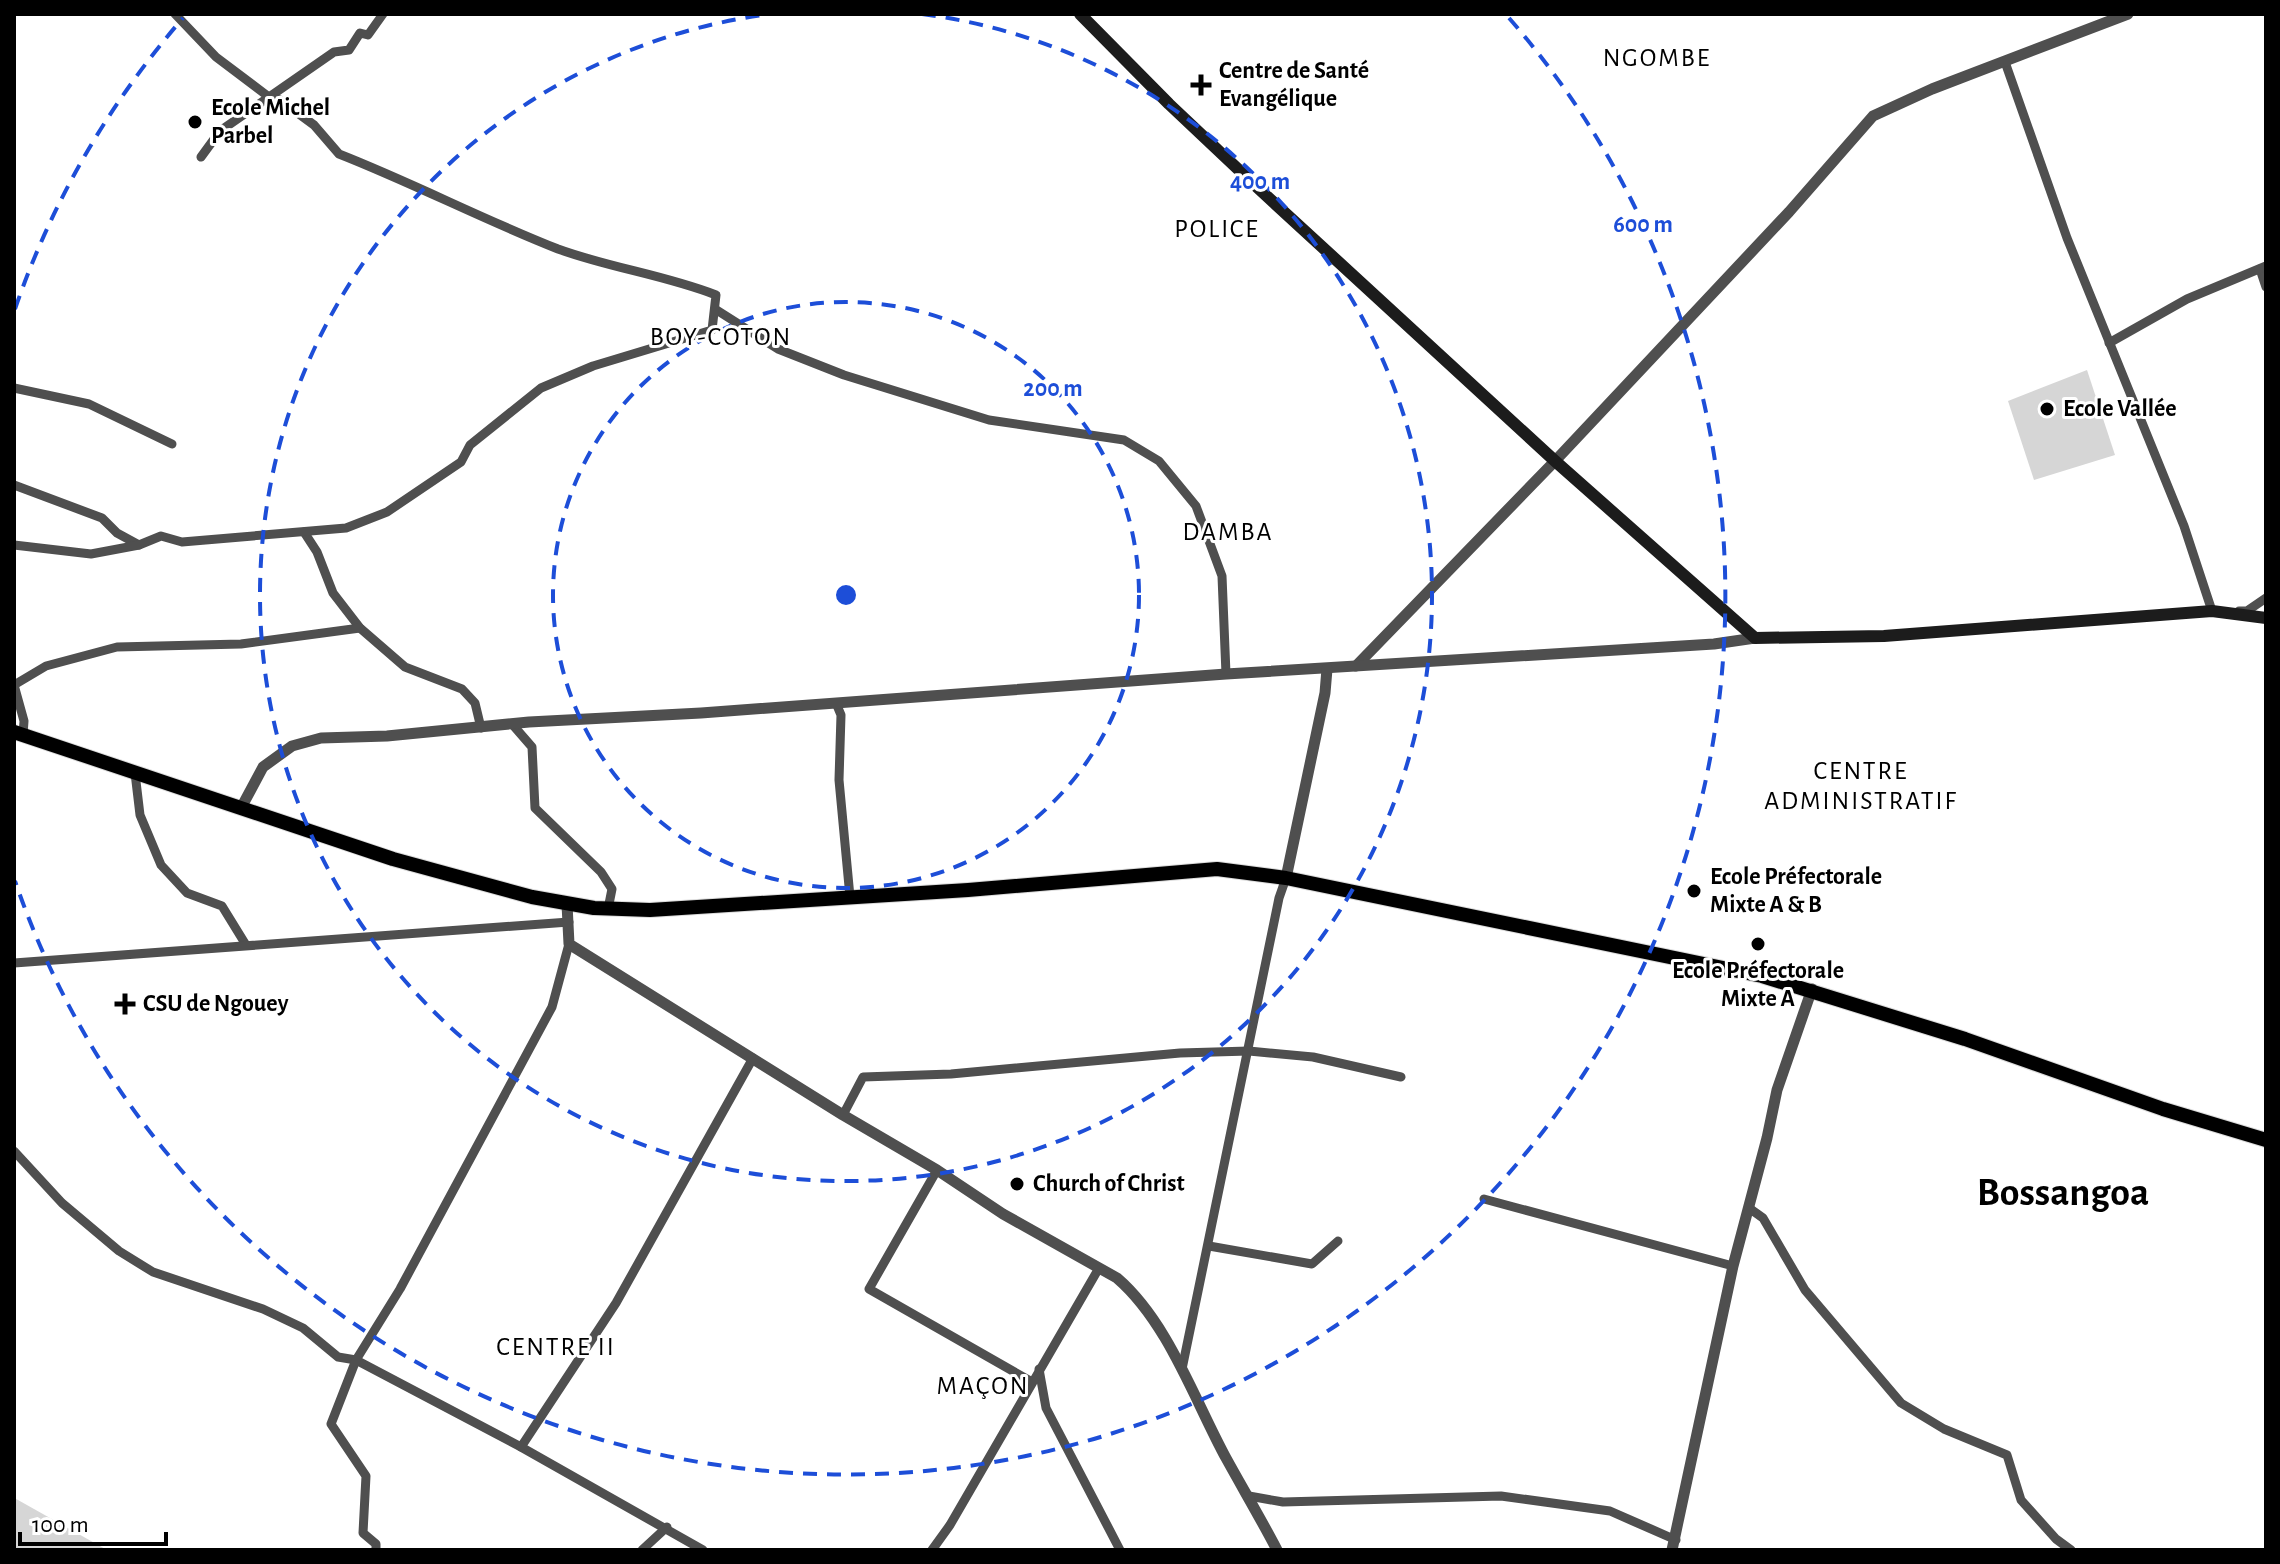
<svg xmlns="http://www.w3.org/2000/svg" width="2280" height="1564" viewBox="0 0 2280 1564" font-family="'Alegreya Sans',sans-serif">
<rect width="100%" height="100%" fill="#fff"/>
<g fill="#d6d6d6">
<polygon points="2087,370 2115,455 2034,480 2008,401"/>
<polygon points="14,1498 18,1500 107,1550 14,1550"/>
</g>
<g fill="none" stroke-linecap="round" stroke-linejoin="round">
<defs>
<polyline id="primary" points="14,732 393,859 532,897 594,908 650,910 968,890 1217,869 1286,878 1762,976 1965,1039 2163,1109 2266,1140"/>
</defs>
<use href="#primary" stroke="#dbdbdb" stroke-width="16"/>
<g stroke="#4f4f4f" stroke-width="9">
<polyline points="2005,62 2067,238 2184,526 2212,611"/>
<polyline points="201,157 220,131 334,52 349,50 360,33 368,35 383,14"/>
<polyline points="2260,269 2266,287"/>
<polyline points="715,309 778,349 844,375 989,420 1124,440 1159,461 1196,506 1222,576 1226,674"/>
<polyline points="2109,343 2187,299 2266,266"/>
<polyline points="14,388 89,404 172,444"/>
<polyline points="14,485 102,518 117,533 139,545"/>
<polyline points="304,532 317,552 333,593 360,628 405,667 462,689 475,703 481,728"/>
<path d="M14 545 91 554 139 545 161 536 182 542 346 528 387 512 461 462 470 445 541 388 593 366 712 330 716 295C665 275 610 268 558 249 484 220 413 183 339 154L314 125 280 100 269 97 216 57 175 14"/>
<polyline points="2239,611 2247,611 2266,598"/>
<polyline points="14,685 46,666 117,647 241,644 360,628"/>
<polyline points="14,685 24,721 23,735"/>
<polyline points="836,703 841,715 839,780 850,897"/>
<polyline points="512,724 532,747 535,808 601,872 612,889 608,909"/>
<polyline points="135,773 140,815 161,865 187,893 222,906 246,945"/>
<polyline points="14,963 569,922"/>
<polyline points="843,1115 863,1077 951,1074 1180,1053 1249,1051 1313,1057 1401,1077"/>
<polyline points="14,1151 62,1203 119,1251 153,1272 263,1309 303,1328 338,1357 356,1360 521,1447 703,1550"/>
<polyline points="937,1170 869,1289 1032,1382"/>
<polyline points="1484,1199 1733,1266"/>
<polyline points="1749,1208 1763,1218 1805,1290 1901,1403 1944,1429 2007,1455 2021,1500 2056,1539 2071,1550"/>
<polyline points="1209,1246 1312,1264 1338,1241"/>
<polyline points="1039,1369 1046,1408 1120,1550"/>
<polyline points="1182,1369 1279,898 1286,878"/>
<polyline points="521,1447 616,1303 753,1058"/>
<polyline points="1249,1496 1283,1502 1501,1496 1610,1511 1676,1540"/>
<polyline points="376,1550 376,1544 363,1533 366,1476 331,1424 356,1360 400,1289 552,1007 569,944"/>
<polyline points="642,1550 667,1527"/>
<polyline points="932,1550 950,1525 1099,1268"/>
</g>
<g stroke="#4f4f4f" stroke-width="11">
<polyline points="1356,666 1555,461 1789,212 1873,116 1932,89 2128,14"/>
<polyline points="241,808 263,767 292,746 321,738 387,736 529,722 701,713 1226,674 1714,644 1755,638"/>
<polyline points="1286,878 1325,693 1327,669"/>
<path d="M567 904 569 944 843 1115 937 1170 1003 1214 1117 1278C1168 1322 1194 1399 1226 1458 1243 1489 1261 1519 1277 1550"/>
<polyline points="1672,1550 1733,1266 1767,1138 1777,1090 1812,989"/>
</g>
<polyline stroke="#1c1c1c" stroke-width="12" points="1080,14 1169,104 1258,188 1555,461 1755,638 1884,636 2212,611 2266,618"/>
<use href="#primary" stroke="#000" stroke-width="14"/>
</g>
<g fill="none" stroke="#1d4ed8" stroke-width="4" stroke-dasharray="14 10">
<circle cx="846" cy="595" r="293"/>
<path d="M922 14A586 586 0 1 1 770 14"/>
<path d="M15 309A879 879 0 0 1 183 18M1509 18A879 879 0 1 1 15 881"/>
</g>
<g fill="#000" stroke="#fff" stroke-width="3">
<path d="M1197 73h8v8h8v8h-8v8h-8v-8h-8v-8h8z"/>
<circle cx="195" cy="122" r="8"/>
<circle cx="2047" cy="409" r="8"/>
<circle cx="1694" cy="891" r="8"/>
<circle cx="1758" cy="944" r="8"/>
<path d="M121 992h8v8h8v8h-8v8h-8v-8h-8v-8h8z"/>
<circle cx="1017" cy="1184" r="8"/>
</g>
<g text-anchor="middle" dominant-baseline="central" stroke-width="6" stroke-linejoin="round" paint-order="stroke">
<g font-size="24" font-weight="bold" fill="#000" stroke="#fff" text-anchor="start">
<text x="1219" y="71">Centre de Santé<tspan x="1219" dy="28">Evangélique</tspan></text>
<text x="211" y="108">Ecole Michel<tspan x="211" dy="28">Parbel</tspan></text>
<text x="2063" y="409">Ecole Vallée</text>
<text x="1710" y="877">Ecole Préfectorale<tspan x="1710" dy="28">Mixte A &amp; B</tspan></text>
<text x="1758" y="971" text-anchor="middle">Ecole Préfectorale<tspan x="1758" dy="28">Mixte A</tspan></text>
<text x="143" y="1004">CSU de Ngouey</text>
<text x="1033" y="1184">Church of Christ</text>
</g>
<g font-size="26" letter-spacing="2" fill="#000" stroke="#fff">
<text x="1657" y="58">NGOMBE</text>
<text x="1217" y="229">POLICE</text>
<text x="721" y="337">BOY-COTON</text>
<text x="1228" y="532">DAMBA</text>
<text x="1861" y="771">CENTRE<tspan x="1861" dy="30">ADMINISTRATIF</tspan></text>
<text x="556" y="1347">CENTRE II</text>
<text x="983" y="1386">MAÇON</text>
</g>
<g font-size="40" font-weight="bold" fill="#000" stroke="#fff">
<text x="2063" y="1193">Bossangoa</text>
</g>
</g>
<circle cx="846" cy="595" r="12" fill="#1d4ed8" stroke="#fff" stroke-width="4"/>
<g font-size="24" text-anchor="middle" font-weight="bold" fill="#1d4ed8" stroke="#fff" stroke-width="6" stroke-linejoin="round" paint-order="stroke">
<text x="1260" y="189">400 m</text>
<text x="1643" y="232">600 m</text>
<text x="1053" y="396">200 m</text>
</g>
<rect width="2280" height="1564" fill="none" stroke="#000000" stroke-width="32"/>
<path d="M20 1532v12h146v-12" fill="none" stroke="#000000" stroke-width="4"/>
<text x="32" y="1532" font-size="24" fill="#000000" stroke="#ffffff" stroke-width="6" paint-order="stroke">100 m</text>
</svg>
